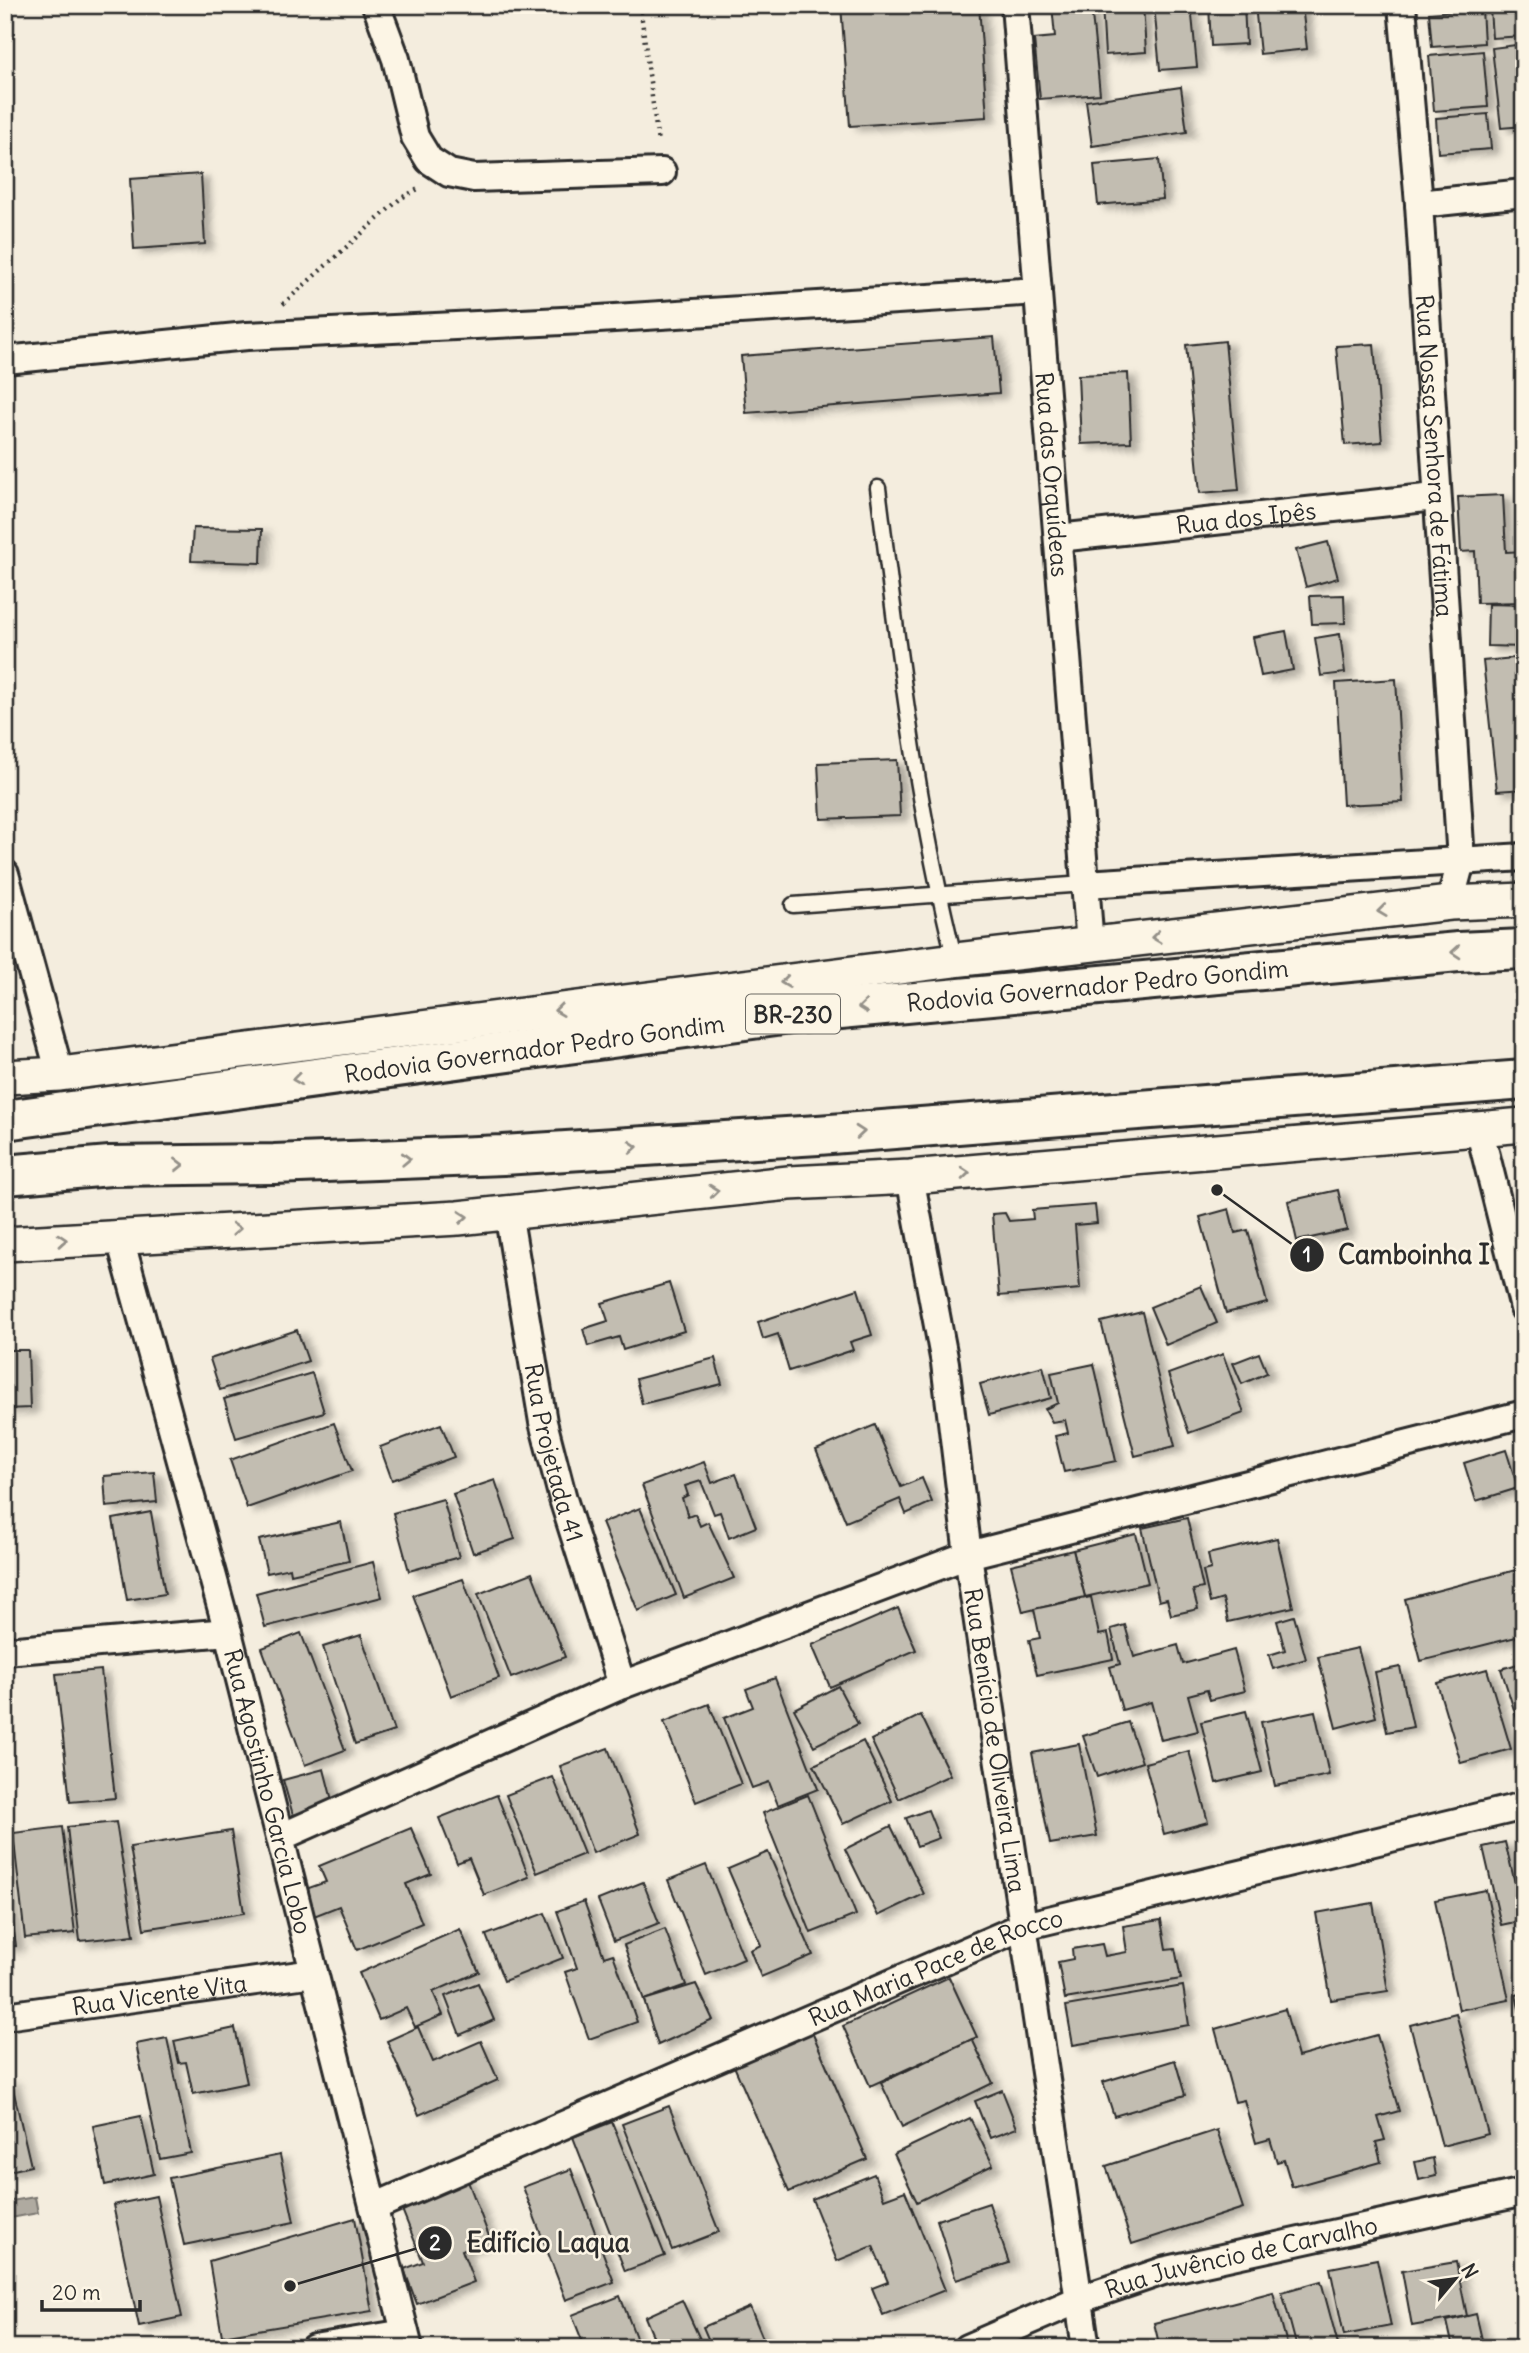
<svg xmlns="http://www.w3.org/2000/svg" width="1529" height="2353" viewBox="0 0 1529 2353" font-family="Delius,sans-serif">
<defs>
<filter id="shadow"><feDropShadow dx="8" dy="4.5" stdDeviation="3.5" flood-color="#0004"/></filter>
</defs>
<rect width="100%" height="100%" fill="#f4edde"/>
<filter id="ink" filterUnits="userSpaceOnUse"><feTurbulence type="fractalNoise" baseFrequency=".0143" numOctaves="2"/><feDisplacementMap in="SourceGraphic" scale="14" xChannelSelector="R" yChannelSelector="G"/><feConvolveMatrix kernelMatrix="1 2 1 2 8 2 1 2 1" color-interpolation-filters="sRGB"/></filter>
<g filter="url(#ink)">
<polygon fill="#afaaa0" stroke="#7a7771" stroke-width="2" points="35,2197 38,2213 5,2219 5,2202"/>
<g fill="#c2bdb1" stroke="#2b2b2b" stroke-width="2" filter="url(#shadow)">
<polygon points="841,5 979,5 987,117 850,126"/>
<polygon points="1052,5 1091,5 1100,94 1040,99 1034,39 1055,37"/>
<polygon points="1102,5 1143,5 1146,52 1105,55"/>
<polygon points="1154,5 1191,5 1197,67 1160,70"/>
<polygon points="1209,5 1244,5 1246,44 1211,46"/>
<polygon points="1255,5 1302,5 1307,49 1260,54"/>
<polygon points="1524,8 1524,36 1492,38 1490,9"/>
<polygon points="1482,9 1484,43 1432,47 1429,13"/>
<polygon points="1524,44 1524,126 1501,128 1492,48"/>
<polygon points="1483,51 1488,107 1434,111 1429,56"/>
<polygon points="1181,87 1187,132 1092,146 1086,101"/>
<polygon points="1488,114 1491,149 1438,153 1436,118"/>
<polygon points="1159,159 1163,199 1098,205 1094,165"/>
<polygon points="201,174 205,244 134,249 130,179"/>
<polygon points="994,337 999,393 746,413 741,356"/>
<polygon points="1225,341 1239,490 1200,493 1186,345"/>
<polygon points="1374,344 1382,442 1345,445 1336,346"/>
<polygon points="1128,373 1131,442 1081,444 1078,375"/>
<polygon points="1503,495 1506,552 1524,551 1524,602 1477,603 1475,551 1461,552 1458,497"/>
<polygon points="193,528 262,529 261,563 191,561"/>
<polygon points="1328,542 1338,578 1306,587 1296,550"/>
<polygon points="1344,595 1345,623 1312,624 1310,596"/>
<polygon points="1488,604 1524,605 1524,647 1487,646"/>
<polygon points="1286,631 1293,670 1261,676 1253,637"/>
<polygon points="1340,634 1345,673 1321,676 1315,638"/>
<polygon points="1524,657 1524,789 1497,791 1483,661"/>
<polygon points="1396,679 1403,802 1343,805 1336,683"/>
<polygon points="897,760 900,816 821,819 818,763"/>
<polygon points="1338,1190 1347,1230 1297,1241 1288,1201"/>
<polygon points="1095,1205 1097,1223 1075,1225 1080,1289 999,1296 992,1214 1005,1213 1009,1221 1033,1219 1032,1210"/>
<polygon points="1229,1209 1235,1233 1248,1230 1267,1303 1226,1313 1200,1217"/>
<polygon points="669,1283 684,1331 623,1350 619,1337 588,1346 583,1329 608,1321 602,1303"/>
<polygon points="1201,1286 1217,1323 1166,1345 1150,1307"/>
<polygon points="858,1289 872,1335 850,1342 853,1350 789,1371 778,1334 763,1339 758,1322"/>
<polygon points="1142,1312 1175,1446 1135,1456 1101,1322"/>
<polygon points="297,1330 308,1361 220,1390 210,1359"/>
<polygon points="5,1350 28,1350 30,1408 5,1409"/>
<polygon points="1259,1353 1267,1373 1242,1384 1233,1363"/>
<polygon points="1223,1354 1244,1413 1189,1433 1168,1374"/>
<polygon points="715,1358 722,1384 642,1404 636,1379"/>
<polygon points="1094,1364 1116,1461 1064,1472 1055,1436 1068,1433 1065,1420 1052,1422 1045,1409 1058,1403 1051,1373"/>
<polygon points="1043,1366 1051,1398 989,1415 980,1384"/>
<polygon points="312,1373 324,1412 236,1438 224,1399"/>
<polygon points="334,1423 352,1471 247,1508 230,1460"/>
<polygon points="441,1424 454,1457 392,1480 380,1447"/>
<polygon points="875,1425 901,1487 922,1478 932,1502 906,1514 900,1499 846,1522 816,1450"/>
<polygon points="1506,1450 1518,1488 1476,1501 1464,1463"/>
<polygon points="704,1462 712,1483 736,1474 756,1527 729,1538 720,1512 714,1514 701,1481 685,1486 688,1495 682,1498 688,1517 695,1514 700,1526 708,1522 734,1578 684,1598 642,1485"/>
<polygon points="154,1472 157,1502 106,1507 104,1476"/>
<polygon points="495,1480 515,1539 473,1553 453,1494"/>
<polygon points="443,1499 459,1557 409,1571 393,1513"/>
<polygon points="640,1508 676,1595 638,1611 602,1523"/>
<polygon points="151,1512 165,1594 127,1600 113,1519"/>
<polygon points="1187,1518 1203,1588 1193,1590 1198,1609 1171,1615 1167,1599 1159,1601 1142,1528"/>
<polygon points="341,1522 349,1561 291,1574 290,1568 267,1573 259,1540"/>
<polygon points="1136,1534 1148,1583 1085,1597 1073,1550"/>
<polygon points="1277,1538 1293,1607 1228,1622 1223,1599 1210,1603 1203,1571 1211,1569 1208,1554"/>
<polygon points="1073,1550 1085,1597 1023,1612 1011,1565"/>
<polygon points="373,1562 382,1597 265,1627 256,1593"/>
<polygon points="1516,1570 1524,1599 1524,1635 1421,1661 1405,1599"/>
<polygon points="532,1573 565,1657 511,1678 478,1594"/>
<polygon points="463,1579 499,1678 451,1696 413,1595"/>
<polygon points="1091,1597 1099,1635 1108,1633 1113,1659 1037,1675 1029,1640 1040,1638 1034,1609"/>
<polygon points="898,1608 916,1650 830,1687 812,1645"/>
<polygon points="1294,1616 1306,1659 1273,1669 1269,1655 1285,1650 1277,1621"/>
<polygon points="1125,1625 1134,1657 1178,1645 1183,1664 1234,1650 1245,1691 1210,1700 1207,1690 1188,1695 1198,1731 1161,1740 1151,1702 1122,1710 1110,1667 1120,1664 1111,1629"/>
<polygon points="301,1633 345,1750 305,1765 262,1648"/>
<polygon points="361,1635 394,1731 355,1744 323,1647"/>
<polygon points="1358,1648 1376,1717 1336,1728 1318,1657"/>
<polygon points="1524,1662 1524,1741 1501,1669"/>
<polygon points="1400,1667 1413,1727 1387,1732 1375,1672"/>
<polygon points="1487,1669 1511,1749 1461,1763 1437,1683"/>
<polygon points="101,1670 115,1798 70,1802 56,1674"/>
<polygon points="775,1678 818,1789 778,1805 769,1782 752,1788 724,1718 753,1707 746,1689"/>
<polygon points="838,1686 858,1724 814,1746 794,1709"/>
<polygon points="709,1704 741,1784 696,1802 664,1722"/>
<polygon points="1246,1711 1262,1772 1216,1783 1201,1722"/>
<polygon points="1315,1711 1329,1775 1275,1786 1261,1722"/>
<polygon points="921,1715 950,1775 899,1799 871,1740"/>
<polygon points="1128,1722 1142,1762 1097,1777 1083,1736"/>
<polygon points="863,1741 892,1801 843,1824 814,1765"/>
<polygon points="1079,1744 1097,1836 1050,1844 1032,1753"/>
<polygon points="608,1748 640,1834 593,1853 560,1766"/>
<polygon points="1189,1751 1208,1822 1164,1834 1145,1763"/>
<polygon points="324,1769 333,1804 293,1815 283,1780"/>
<polygon points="553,1777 584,1854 537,1873 506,1795"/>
<polygon points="497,1795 529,1877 484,1895 469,1858 457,1863 439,1818"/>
<polygon points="808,1795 856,1915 811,1933 763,1813"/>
<polygon points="928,1810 939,1838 917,1846 906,1818"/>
<polygon points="116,1822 134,1935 80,1941 67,1827"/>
<polygon points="891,1826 924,1894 878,1916 845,1849"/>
<polygon points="62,1827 75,1933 25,1938 13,1833"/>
<polygon points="411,1828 431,1874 406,1884 422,1923 357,1950 339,1906 314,1916 303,1890 326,1882 319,1866"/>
<polygon points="231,1831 244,1913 144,1929 130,1847"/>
<polygon points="1505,1842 1524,1920 1501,1925 1483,1847"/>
<polygon points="1524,1847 1524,1876 1517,1849"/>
<polygon points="768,1852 813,1955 761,1977 750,1950 761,1945 728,1869"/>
<polygon points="5,1860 16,1946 5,1947"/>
<polygon points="706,1865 744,1959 706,1975 668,1880"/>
<polygon points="643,1882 659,1923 614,1941 598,1900"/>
<polygon points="1486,1890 1509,2000 1459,2010 1435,1900"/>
<polygon points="584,1901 604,1957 613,1954 637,2022 589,2039 565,1972 577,1968 557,1911"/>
<polygon points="1373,1903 1388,1991 1331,2000 1316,1913"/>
<polygon points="545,1913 563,1958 504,1981 486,1935"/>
<polygon points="1161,1920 1166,1949 1175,1948 1181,1979 1065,1999 1058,1962 1073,1959 1072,1949 1102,1944 1105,1956 1127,1952 1123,1926"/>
<polygon points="460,1929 479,1972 433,1992 443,2015 415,2027 406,2008 379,2020 359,1973"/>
<polygon points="665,1929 686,1985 644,2000 624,1945"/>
<polygon points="949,1977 977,2037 870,2086 843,2026"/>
<polygon points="478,1983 494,2020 460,2035 445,1996"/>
<polygon points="696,1984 713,2020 658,2045 644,2000"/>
<polygon points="1183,1986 1189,2025 1073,2045 1066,2006"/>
<polygon points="1524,1993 1524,2031 1516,1995"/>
<polygon points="1285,2009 1298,2057 1377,2035 1399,2111 1378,2117 1385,2140 1376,2142 1381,2162 1292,2187 1284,2160 1277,2162 1270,2139 1256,2143 1244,2100 1235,2102 1215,2029"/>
<polygon points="1456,2013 1488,2134 1442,2146 1410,2025"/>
<polygon points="418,2027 433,2062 481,2041 498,2080 419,2115 387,2041"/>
<polygon points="235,2028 247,2083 193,2094 186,2062 179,2063 174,2041"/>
<polygon points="812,2032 867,2159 789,2192 734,2066"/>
<polygon points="167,2038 191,2153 160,2159 136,2044"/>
<polygon points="972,2039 993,2083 902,2127 881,2083"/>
<polygon points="1175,2060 1185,2095 1114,2116 1103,2082"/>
<polygon points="11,2080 31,2166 5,2172 5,2081"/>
<polygon points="1002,2090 1017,2128 990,2138 975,2101"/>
<polygon points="669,2106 719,2232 672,2250 622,2124"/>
<polygon points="141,2116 154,2174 105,2185 93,2126"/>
<polygon points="970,2118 993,2165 917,2202 894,2154"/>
<polygon points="612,2122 665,2256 625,2271 573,2137"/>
<polygon points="1217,2130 1243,2208 1132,2244 1106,2166"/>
<polygon points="280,2155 294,2222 184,2245 169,2178"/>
<polygon points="1433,2158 1436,2176 1419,2180 1415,2162"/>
<polygon points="571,2169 614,2282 566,2300 523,2187"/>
<polygon points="874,2174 884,2199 905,2191 945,2290 883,2315 872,2288 888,2282 873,2246 837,2261 812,2199"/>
<polygon points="466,2176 490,2239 462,2250 474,2282 417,2304 404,2269 423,2262 399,2202"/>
<polygon points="156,2196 182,2317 139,2326 113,2205"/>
<polygon points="989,2203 1009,2263 956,2280 937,2220"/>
<polygon points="355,2218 372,2311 222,2336 209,2261"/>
<polygon points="1377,2259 1391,2326 1344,2335 1330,2268"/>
<polygon points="1456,2262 1467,2316 1412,2326 1402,2271"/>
<polygon points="1321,2281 1339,2348 1297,2348 1282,2292"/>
<polygon points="1273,2292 1288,2348 1160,2348 1154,2323"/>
<polygon points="620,2296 640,2348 585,2348 572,2315"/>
<polygon points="682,2300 704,2348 658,2348 645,2317"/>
<polygon points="750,2307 767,2348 712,2348 703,2327"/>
<polygon points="1476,2314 1484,2348 1453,2348 1447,2321"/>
</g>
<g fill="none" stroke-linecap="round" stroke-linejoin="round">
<defs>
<g id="service">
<path d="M878 488C898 646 916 806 955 960"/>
<polyline points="793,905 1085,884"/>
</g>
<g id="minor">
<polyline points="376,5 396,59 415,137 429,160 449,173 474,178 662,172"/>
<path id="s1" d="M1015 5 1090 945"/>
<path id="s2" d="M1402 5 1419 204 1461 861 1450 903"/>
<polyline points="1419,204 1524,193"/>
<polyline points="5,360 247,336 583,320 1038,291"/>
<path id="s3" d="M1058 538 1435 497"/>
<polyline points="5,874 60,1074"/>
<polyline points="1085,884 1524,857"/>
<polyline points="1479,1128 1524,1308"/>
<path id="s4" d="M910 1177 945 1363 968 1555 1086 2348"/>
<path id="s5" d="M508 1212 543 1422 563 1499 622 1685"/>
<path id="s6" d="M119 1235 228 1632 409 2348"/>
<polyline points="5,1651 228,1632"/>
<polyline points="281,1837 622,1685 968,1555 1524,1414"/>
<path id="s7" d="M5 2016 314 1973"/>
<path id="s8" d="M374 2207 1024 1926 1524 1806"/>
<polyline points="314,2348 405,2333"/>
<path id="s9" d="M967 2348 1078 2300 1163 2271 1524 2192"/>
</g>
<g id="tertiary">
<polyline points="5,1077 60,1074 955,960 1450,903 1524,900"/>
<polyline points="5,1244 458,1218 789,1183 910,1177 1524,1125"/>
</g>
<g id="trunk">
<path id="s10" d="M5 1120 797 1013 1458 952 1524 949"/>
<polyline points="5,1175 110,1166 274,1164 503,1155 818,1135 1524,1080"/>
</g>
</defs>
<use href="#service" stroke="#2b2b2b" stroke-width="19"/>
<use href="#minor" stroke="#2b2b2b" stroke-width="32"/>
<use href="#tertiary" stroke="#2b2b2b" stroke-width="38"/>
<use href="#trunk" stroke="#2b2b2b" stroke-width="44"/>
<g stroke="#2b2b2b" stroke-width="4.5" stroke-dasharray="2 5" stroke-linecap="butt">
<polyline points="640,5 658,143"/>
<polyline points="283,304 401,198 420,188"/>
</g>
<use href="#service" stroke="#fcf5e5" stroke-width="14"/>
<use href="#minor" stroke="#fcf5e5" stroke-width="26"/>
<use href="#tertiary" stroke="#fcf5e5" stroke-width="33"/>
<use href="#trunk" stroke="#fcf5e5" stroke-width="38"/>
</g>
<defs><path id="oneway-chevron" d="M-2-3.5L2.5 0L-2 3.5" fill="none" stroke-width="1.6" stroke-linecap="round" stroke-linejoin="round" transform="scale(1.75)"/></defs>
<g stroke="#949088">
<use href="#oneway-chevron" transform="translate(1382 911) rotate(173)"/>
<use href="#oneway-chevron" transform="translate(1156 937) rotate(173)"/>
<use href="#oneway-chevron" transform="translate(1456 952) rotate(176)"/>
<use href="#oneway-chevron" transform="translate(785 982) rotate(173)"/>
<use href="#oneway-chevron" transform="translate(863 1007) rotate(174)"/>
<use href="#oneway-chevron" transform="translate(559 1010) rotate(173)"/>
<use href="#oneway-chevron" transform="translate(297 1079) rotate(172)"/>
<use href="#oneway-chevron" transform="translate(860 1132) rotate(-5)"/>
<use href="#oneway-chevron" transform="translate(633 1147) rotate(-4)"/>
<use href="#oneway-chevron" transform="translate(406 1159) rotate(-2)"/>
<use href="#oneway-chevron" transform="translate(179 1165) rotate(-1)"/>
<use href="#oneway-chevron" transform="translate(965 1173) rotate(-5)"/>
<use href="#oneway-chevron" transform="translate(714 1191) rotate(-6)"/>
<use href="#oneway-chevron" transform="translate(463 1217) rotate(-5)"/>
<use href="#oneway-chevron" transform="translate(236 1229) rotate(-3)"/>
<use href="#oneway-chevron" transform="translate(62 1240) rotate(-4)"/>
</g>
</g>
<g text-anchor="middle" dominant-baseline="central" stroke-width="5" stroke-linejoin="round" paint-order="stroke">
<rect fill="#fcf5e5" stroke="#6a6863" stroke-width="2" x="746" y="994.5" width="94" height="39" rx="5"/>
<g font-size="23" font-weight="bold" fill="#2b2b2b">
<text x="793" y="1014">BR-230</text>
</g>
<g font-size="24" fill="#2b2b2b" stroke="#fcf5e5">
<text stroke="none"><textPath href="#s2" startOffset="452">Rua Nossa Senhora de Fátima</textPath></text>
<text stroke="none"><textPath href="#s1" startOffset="471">Rua das Orquídeas</textPath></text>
<text stroke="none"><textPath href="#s3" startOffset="189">Rua dos Ipês</textPath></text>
<text stroke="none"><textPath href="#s10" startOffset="1101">Rodovia Governador Pedro Gondim</textPath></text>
<text stroke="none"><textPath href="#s10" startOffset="534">Rodovia Governador Pedro Gondim</textPath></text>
<text stroke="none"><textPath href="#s5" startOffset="245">Rua Projetada 41</textPath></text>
<text stroke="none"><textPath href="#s4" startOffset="570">Rua Benício de Oliveira Lima</textPath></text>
<text stroke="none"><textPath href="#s6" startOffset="576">Rua Agostinho Garcia Lobo</textPath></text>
<text stroke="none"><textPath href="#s8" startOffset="611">Rua Maria Pace de Rocco</textPath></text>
<text stroke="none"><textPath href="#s7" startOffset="156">Rua Vicente Vita</textPath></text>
<text stroke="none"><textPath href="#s9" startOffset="290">Rua Juvêncio de Carvalho</textPath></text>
</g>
</g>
<path fill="none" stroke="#2b2b2b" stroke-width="2.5" d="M1217 1190L1307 1255M290 2286L435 2243"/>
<g fill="#2b2b2b" stroke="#fcf5e5" stroke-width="2.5">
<circle cx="1217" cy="1190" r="7"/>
<circle cx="290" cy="2286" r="7"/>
<circle cx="1307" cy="1255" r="18"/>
<circle cx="435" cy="2243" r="18"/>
</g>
<g font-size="21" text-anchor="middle" font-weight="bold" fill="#fff">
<text x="1307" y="1262">1</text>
<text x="435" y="2250">2</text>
</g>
<g font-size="26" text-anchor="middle" font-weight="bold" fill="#2b2b2b" stroke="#fcf5e5" stroke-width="5" stroke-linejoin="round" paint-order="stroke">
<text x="1414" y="1264">Camboinha I</text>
<text x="548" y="2252">Edifício Laqua</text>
</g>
<rect width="1529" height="2353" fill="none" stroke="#fcf5e5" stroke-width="28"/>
<rect x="14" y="14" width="1501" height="2325" fill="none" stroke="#2b2b2b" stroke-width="2.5" filter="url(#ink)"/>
<g transform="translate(1455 2279) rotate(61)" stroke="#fcf5e5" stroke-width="5" paint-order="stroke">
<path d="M0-5L12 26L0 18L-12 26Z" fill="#2b2b2b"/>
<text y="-10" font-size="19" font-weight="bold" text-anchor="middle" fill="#2b2b2b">N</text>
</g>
<path d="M42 2300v10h98v-10" fill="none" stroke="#2b2b2b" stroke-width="3.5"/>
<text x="52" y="2300" font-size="21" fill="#2b2b2b" stroke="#fcf5e5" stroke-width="5" paint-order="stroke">20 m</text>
</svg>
